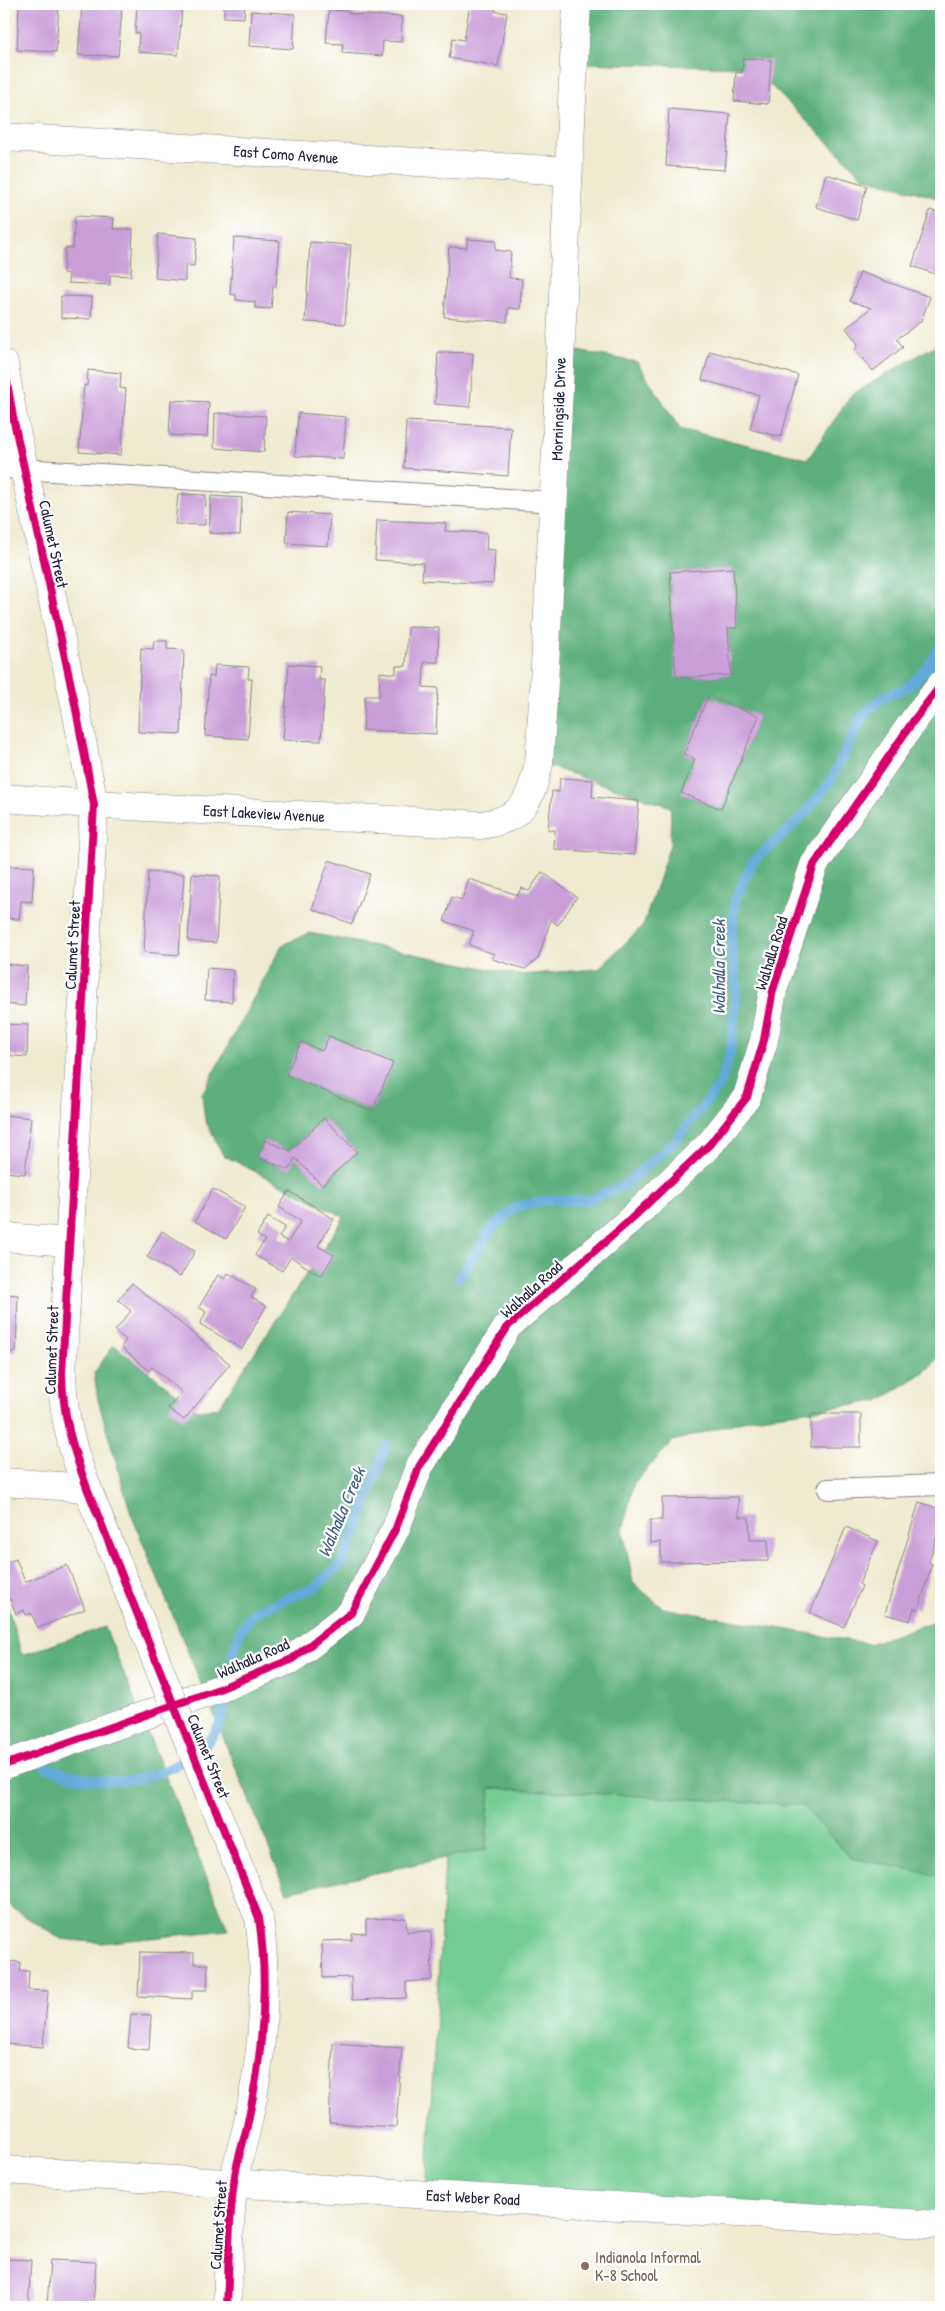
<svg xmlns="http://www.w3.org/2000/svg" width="945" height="2311" viewBox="0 0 945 2311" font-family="'Patrick Hand',sans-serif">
<rect width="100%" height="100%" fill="#fff"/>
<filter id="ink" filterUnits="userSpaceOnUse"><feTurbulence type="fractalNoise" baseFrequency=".02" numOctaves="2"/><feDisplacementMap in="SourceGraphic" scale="10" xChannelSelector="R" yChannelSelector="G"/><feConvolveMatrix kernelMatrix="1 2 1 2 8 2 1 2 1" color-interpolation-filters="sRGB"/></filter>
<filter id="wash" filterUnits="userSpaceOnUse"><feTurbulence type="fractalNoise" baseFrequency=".0096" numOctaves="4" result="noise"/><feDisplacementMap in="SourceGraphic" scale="20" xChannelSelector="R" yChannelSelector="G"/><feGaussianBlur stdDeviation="1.12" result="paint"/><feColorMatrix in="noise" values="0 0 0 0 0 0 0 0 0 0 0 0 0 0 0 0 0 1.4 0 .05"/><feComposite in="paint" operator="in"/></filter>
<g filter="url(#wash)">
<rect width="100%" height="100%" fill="#efead0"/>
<polygon fill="#72cc93" stroke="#4a7767" points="451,1756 941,1799 941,2225 426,2194"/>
<g fill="#5db07d" stroke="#40695c" fill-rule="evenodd">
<polygon points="577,4 941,4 941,199 863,177 752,67 573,63"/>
<path d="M941 342V1354L926 1371 879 1401 753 1418 673 1441 634 1483 623 1530 633 1583 663 1608 869 1644 941 1619V1876L851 1858 802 1805 490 1788 486 1849 287 1892 131 1514 98 1400 94 1373 114 1345 197 1410 218 1408 344 1217 223 1155 205 1120 202 1094 282 945 310 933 519 975 598 969 643 926 670 845 671 807 539 763 561 348 637 362 680 429 808 459 851 395ZM733 568 737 627 728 628 731 675 677 678 670 572ZM708 696 759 716 721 809 681 793 695 759 684 754ZM329 1036 393 1063 372 1111 287 1075 301 1042 322 1051ZM324 1118 357 1152 322 1185 295 1158 288 1170 257 1157 265 1140 290 1151Z"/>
<polygon points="4,1595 22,1655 105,1627 228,1930 102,1943 61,1939 4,1903"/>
</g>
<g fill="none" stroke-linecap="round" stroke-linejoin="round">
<g stroke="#62aad9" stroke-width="10">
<polyline points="459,1278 492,1228 516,1207 546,1200 589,1200 623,1186 674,1142 720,1085 731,1049 737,987 731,944 735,900 753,861 795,824 830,783 863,715 883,697 908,687 927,668 941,646"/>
<polyline points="232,1656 241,1629 256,1611 316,1587 342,1563 358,1527 386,1445"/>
<path d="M46 1767C97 1787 146 1788 192 1755 202 1747 212 1740 218 1727 222 1719 223 1707 225 1698"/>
</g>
</g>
<g id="blocks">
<g fill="#c89ed8">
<polygon points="19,4 59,4 56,52 17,50"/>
<polygon points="224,4 245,4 244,18 224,17"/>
<polygon points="470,4 496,4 495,11 507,13 498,66 449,58 453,38 464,40"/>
<polygon points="137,6 182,9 178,55 138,52 139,33 135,33"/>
<polygon points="82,7 122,10 118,56 78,55"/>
<polygon points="329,10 349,11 349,14 402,17 401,42 383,41 382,56 342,53 343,44 326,43"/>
<polygon points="251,11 295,14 293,49 249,46"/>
<polygon points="743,58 771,60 768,104 734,101 736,72 742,73"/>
<polygon points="669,109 730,114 725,170 666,166"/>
<polygon points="826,174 867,186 857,220 816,207"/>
<polygon points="930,210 941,214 941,276 912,266"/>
<polygon points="75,216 114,218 113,229 133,229 131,276 110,275 110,285 68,283 69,274 63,273 65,248 73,248"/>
<polygon points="158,234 197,238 194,266 185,265 185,281 155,278"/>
<polygon points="234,238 280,241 276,287 273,286 271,309 255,308 255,302 236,300 236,295 230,294"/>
<polygon points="467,239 496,241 495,250 511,252 509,278 522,279 520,309 508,308 507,322 444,317 449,247 467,248"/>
<polygon points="310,242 351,245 345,324 305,322"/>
<polygon points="860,272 930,297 921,321 897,339 903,347 873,371 855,350 858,344 846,328 871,308 850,301"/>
<polygon points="61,296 92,297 91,319 61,318"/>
<polygon points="710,351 798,375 781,437 750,429 759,395 702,380"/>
<polygon points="438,352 473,353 470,407 435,404"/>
<polygon points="88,370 121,373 120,388 126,389 121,455 79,452 84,385 87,386"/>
<polygon points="171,400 209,402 207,437 169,435"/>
<polygon points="215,413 266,416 264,452 214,448"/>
<polygon points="298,413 346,417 343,459 295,456"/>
<polygon points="406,421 511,427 508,476 404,468"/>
<polygon points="178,494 206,495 205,525 175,524"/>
<polygon points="211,496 242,498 240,535 209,533"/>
<polygon points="288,512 330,515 328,546 286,543"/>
<polygon points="377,520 446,523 445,531 487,533 486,549 495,550 493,584 422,580 423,563 375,560"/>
<polygon points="733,568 737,628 728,628 731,675 676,678 670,572"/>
<polygon points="408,627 439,628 438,662 424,662 423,687 438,688 436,734 363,730 365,696 379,696 380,672 396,674 396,666 406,666"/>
<polygon points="154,641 167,641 167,649 184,650 181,734 138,732 141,648 153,649"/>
<polygon points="289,664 320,666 319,680 325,680 321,741 283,740"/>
<polygon points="215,665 249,667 248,679 252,679 248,739 205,736 209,676 214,677"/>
<polygon points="708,696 759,716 721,809 681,793 695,759 684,754"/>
<polygon points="560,778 593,780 592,797 639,801 634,855 554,849 555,830 548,830 552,791 559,792"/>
<polygon points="329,860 370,874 352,924 312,909"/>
<polygon points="4,866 34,867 32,902 21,901 19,919 4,918"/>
<polygon points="148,872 184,874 179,955 144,952"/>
<polygon points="542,872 577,897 558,925 551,920 538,959 525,969 492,959 494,954 469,945 474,931 444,921 452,897 462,900 469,879 518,895 521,888 529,891"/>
<polygon points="192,874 220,876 216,943 188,941"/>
<polygon points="4,964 27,966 25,1006 4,1004"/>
<polygon points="207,968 233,970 232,1002 205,1000"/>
<polygon points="4,1024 28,1025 27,1057 4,1055"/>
<polygon points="329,1036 393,1063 372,1111 286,1075 301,1042 322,1051"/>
<polygon points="6,1115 31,1118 25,1174 4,1172 4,1126"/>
<polygon points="324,1118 357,1152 322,1185 295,1158 289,1170 257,1157 265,1140 290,1151"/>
<polygon points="213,1189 245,1207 226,1239 195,1221"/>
<polygon points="289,1191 334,1219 318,1246 334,1255 321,1276 291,1257 282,1271 255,1255 265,1240 257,1235 268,1217 285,1227 279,1237 288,1242 301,1221 279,1207"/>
<polygon points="162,1231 195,1251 180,1277 147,1257"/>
<polygon points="228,1273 256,1289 251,1297 266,1306 242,1349 200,1324 206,1312 199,1307 218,1275 225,1279"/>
<polygon points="132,1283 230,1364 184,1420 168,1408 182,1392 152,1367 149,1371 121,1347 126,1340 115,1331 131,1311 118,1300"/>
<polygon points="4,1294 18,1295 16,1352 4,1352"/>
<rect x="811" y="1414" width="50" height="33"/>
<polygon points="738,1497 739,1517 749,1517 750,1540 768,1540 768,1561 661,1562 661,1542 650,1543 650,1520 662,1520 662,1498"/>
<polygon points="919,1502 941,1509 941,1522 929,1562 932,1564 918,1610 914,1608 910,1621 885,1614"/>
<polygon points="846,1527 878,1541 859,1584 862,1586 844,1627 810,1613"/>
<polygon points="16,1559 25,1582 67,1565 85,1609 38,1628 31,1613 26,1615 24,1610 16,1614 10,1599 4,1601 4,1564"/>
<polygon points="406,1918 407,1932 431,1931 432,1980 406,1982 406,1998 352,2000 351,1977 323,1978 322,1941 352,1940 352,1934 366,1933 366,1919"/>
<polygon points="140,1952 194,1953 194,1964 208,1964 207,1990 192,1990 192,1999 138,1996"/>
<polygon points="4,1961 21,1962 20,1971 29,1971 28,1990 48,1991 43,2047 4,2044"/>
<polygon points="131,2014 151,2015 149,2050 128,2048"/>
<polygon points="333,2043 402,2048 396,2127 329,2123"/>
<polygon points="4,2259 31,2260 28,2307 4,2307"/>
<polygon points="50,2260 96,2262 93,2307 47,2307"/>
</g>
</g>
</g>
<g filter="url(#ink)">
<use href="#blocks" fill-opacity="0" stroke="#888686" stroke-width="1"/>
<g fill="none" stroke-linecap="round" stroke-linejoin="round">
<defs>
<g id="service">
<polyline points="4,468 555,502"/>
<polyline points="828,1489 941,1485"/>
</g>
<g id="minor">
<polyline points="4,137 567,171"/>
<path d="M4 364 13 417 75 704 94 805 62 1373C63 1433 80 1471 102 1525"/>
<path d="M4 798C162 810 322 815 481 825 523 819 530 802 539 763 556 510 563 257 577 4"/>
<polyline points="4,1237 69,1242"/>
<polyline points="4,1482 87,1488"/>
<polyline points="4,1765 219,1689 292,1659 351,1613 396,1528 419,1467 508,1326 628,1222 710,1144 747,1097 764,1040 773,990 814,865 914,720 941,685"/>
<path d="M227 2307C229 2266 228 2223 234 2182 236 2163 243 2145 247 2126 262 2059 269 1986 259 1918"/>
</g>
<polyline id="tertiary" points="4,2170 941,2225"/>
</defs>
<use href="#service" stroke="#888686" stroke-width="22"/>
<use href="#minor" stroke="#888686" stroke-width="29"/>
<use href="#tertiary" stroke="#888686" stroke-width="29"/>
<use href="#service" stroke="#fff" stroke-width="20"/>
<use href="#minor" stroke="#fff" stroke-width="28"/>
<use href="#tertiary" stroke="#fff" stroke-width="28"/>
<defs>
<polyline id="minor-bridge" points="102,1525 259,1918"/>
</defs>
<use href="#minor-bridge" stroke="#888686" stroke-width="29" stroke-linecap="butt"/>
<use href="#minor-bridge" stroke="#fff" stroke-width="28"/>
<defs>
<g id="cycleway">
<path d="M4 364 13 417 75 704 94 805 62 1373C63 1418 72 1446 87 1488L259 1918C269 1986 262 2059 247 2126 243 2145 236 2163 234 2182 228 2223 229 2266 227 2307"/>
<polyline points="4,1765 219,1689 292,1659 351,1613 396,1528 419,1467 508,1326 628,1222 710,1144 747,1097 764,1040 773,990 814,865 914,720 941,685"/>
</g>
</defs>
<use href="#cycleway" stroke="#fff" stroke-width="11"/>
<use href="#cycleway" stroke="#d6006c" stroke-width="8"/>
</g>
</g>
<circle fill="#8d6e63" stroke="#fff" stroke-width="2" cx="585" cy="2266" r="5"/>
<g text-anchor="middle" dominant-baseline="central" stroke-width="4.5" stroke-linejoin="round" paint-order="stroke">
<g font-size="16" fill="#22223b" stroke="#fff">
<text transform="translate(286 154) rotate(4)">East Como Avenue</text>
<text transform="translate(558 409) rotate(-88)">Morningside Drive</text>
<text transform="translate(54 544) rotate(78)">Calumet Street</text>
<text transform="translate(264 813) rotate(3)">East Lakeview Avenue</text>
<text transform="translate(72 945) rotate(-87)">Calumet Street</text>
<text transform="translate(771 953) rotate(-73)">Walhalla Road</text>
<text transform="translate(531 1289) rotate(-42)">Walhalla Road</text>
<text transform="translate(51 1350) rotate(-88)">Calumet Street</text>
<text transform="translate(253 1658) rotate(-24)">Walhalla Road</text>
<text transform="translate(209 1756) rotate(68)">Calumet Street</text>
<text transform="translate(473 2197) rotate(3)">East Weber Road</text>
<text transform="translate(218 2225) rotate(-86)">Calumet Street</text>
</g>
<g font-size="16" fill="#785e54" stroke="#fff" text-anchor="start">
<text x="595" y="2257">Indianola Informal<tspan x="595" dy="18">K-8 School</tspan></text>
</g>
<g font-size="18" font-style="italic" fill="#3f5f82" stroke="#fff">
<text transform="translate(718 967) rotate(-90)">Walhalla Creek</text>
<text transform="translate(341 1512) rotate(-67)">Walhalla Creek</text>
</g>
</g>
<rect width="945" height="2311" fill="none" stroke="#fff" stroke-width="20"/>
</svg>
